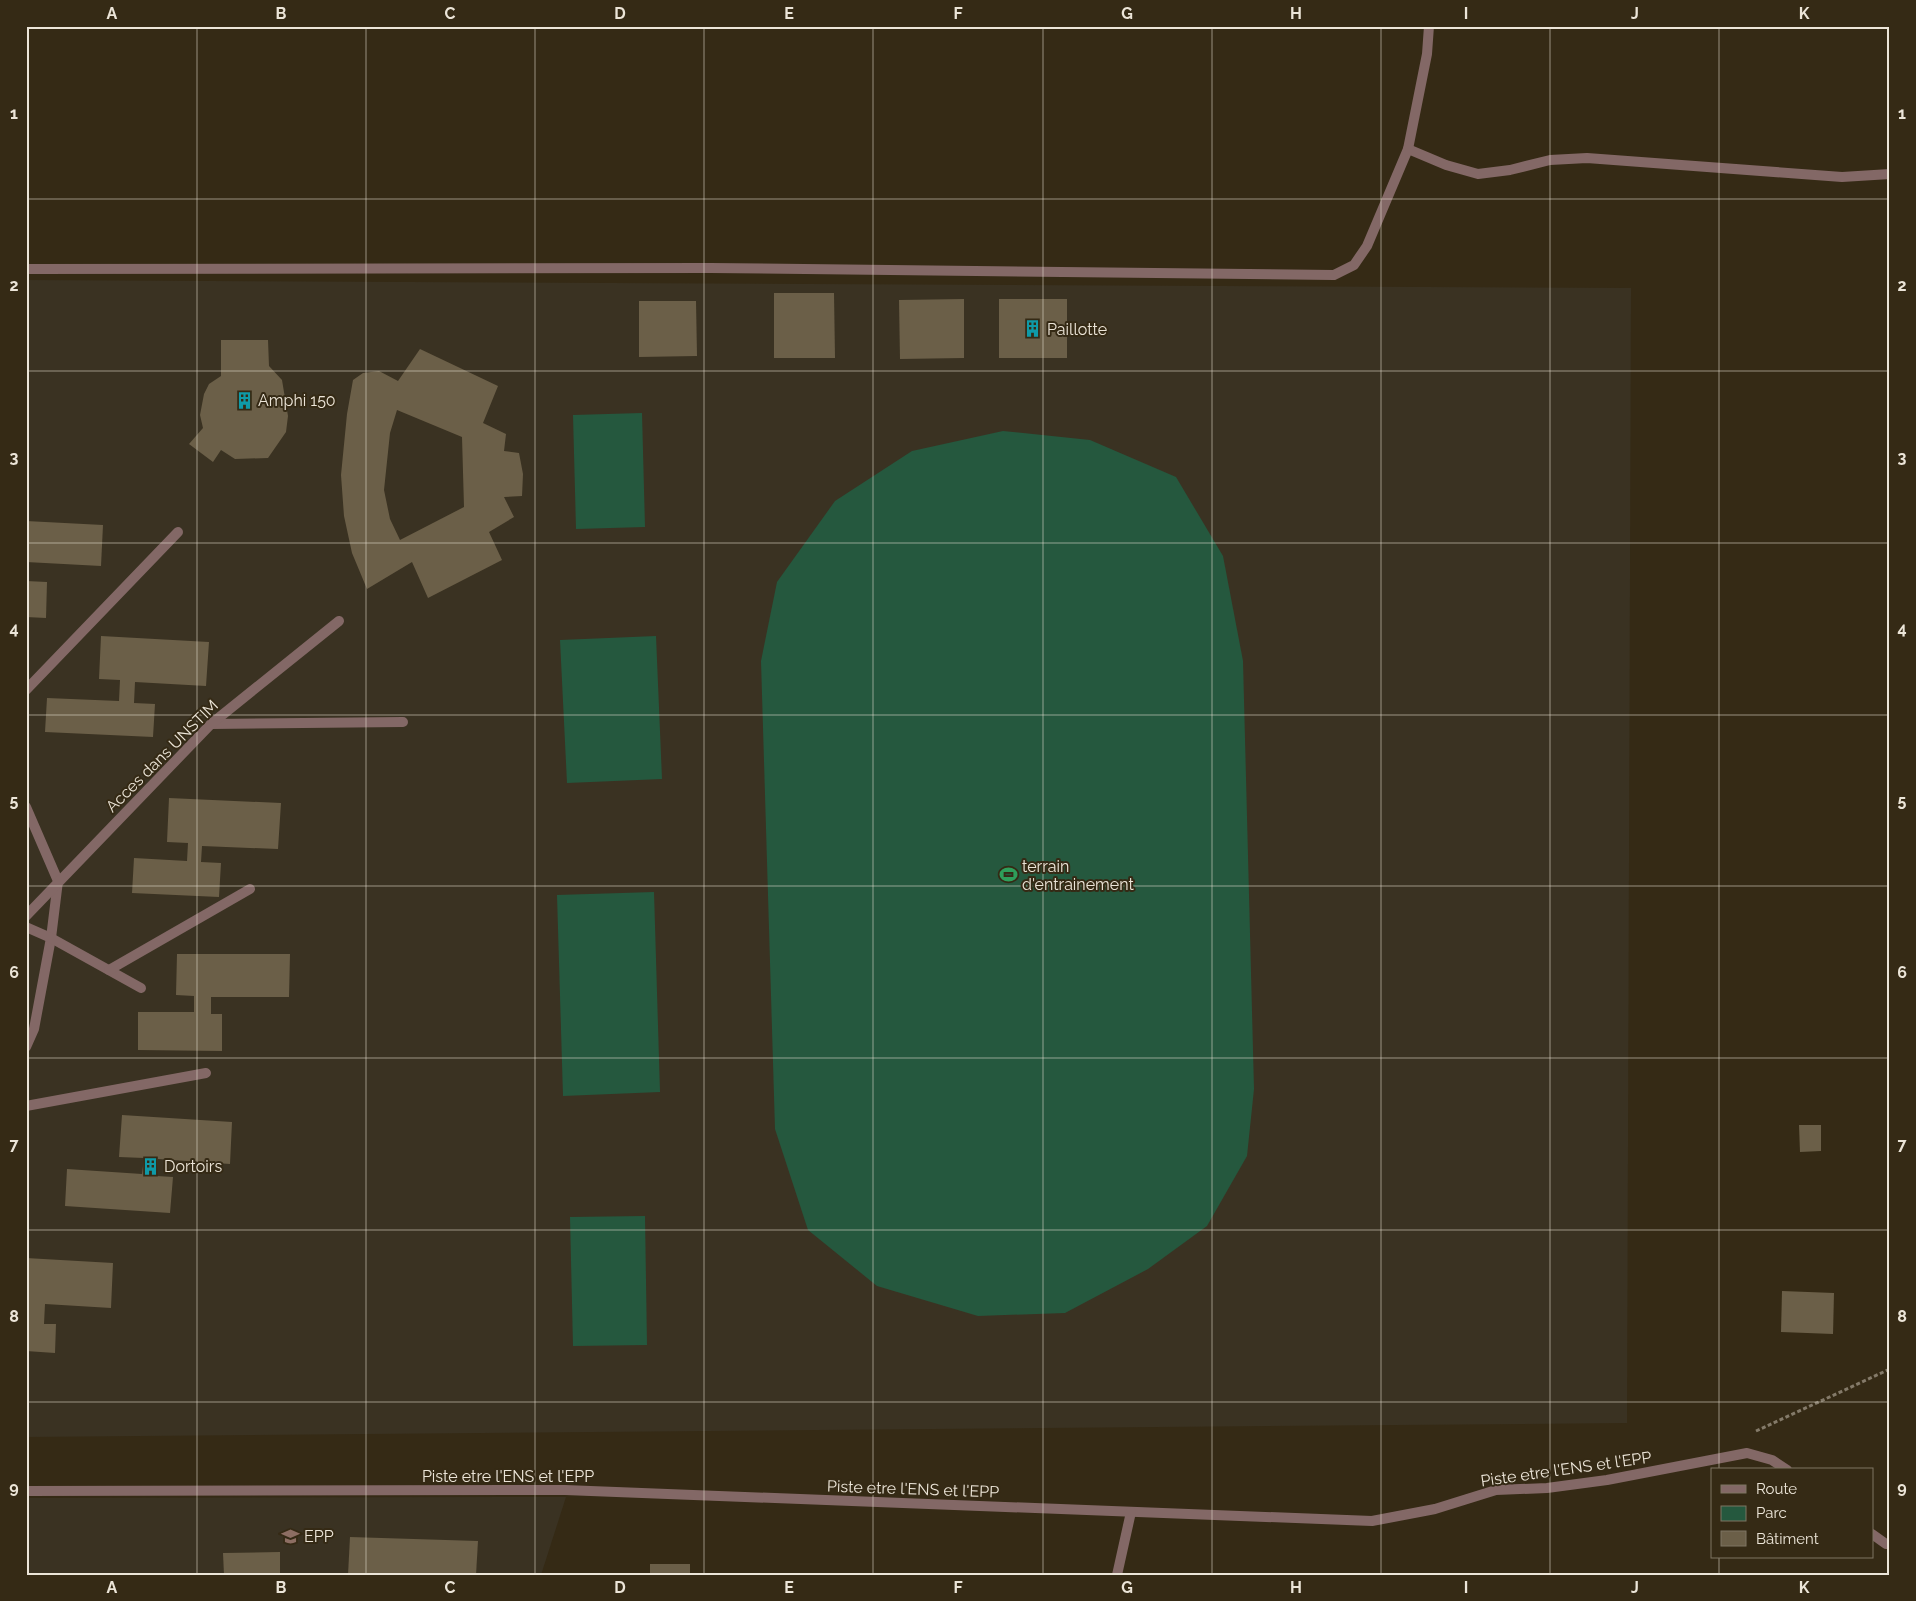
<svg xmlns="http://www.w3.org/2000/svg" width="1916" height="1601" viewBox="0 0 1916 1601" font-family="Raleway,sans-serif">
<rect width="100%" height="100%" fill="#352a15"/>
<g fill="#3a3222">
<polygon points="26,280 1631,288 1627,1423 26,1437"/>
<polygon points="566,1497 541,1575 26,1575 26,1498"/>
</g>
<g fill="#25583e">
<polygon points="642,413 645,527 576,529 573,415"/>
<polygon points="1003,431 1090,440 1176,477 1223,556 1243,661 1254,1089 1247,1156 1207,1226 1148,1269 1065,1313 978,1316 877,1286 808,1230 775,1129 761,661 777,582 835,501 912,451"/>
<polygon points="656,636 662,779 567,783 560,640"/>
<polygon points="654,892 660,1092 563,1096 557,895"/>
<polygon points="645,1216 647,1345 573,1346 570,1217"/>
</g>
<g fill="#6b5f48" fill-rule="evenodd">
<polygon points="774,293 834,293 835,358 774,358"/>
<polygon points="964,299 964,358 900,359 899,300"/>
<rect x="999" y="299" width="68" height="59"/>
<polygon points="639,301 696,301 697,356 639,357"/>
<polygon points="221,340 268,340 269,366 282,380 288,416 286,432 268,458 235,459 221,450 213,462 189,444 203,428 200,415 204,394 209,384 221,376"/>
<path d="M420 349 498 386 483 423 506 434 504 451 519 453 523 474 522 496 504 497 514 517 489 532 502 560 428 598 412 562 367 589 352 553 344 516 341 475 347 414 353 380 363 373 379 371 398 381ZM397 410 462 437 464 507 400 540 390 519 384 490 390 433Z"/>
<polygon points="26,521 103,525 101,566 26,562"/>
<polygon points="26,581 47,582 46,618 26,617"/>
<polygon points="101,636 209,642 206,686 135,682 134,703 155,704 153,737 45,732 47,698 119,701 120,680 99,679"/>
<polygon points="169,798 281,803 278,849 202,846 201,862 221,863 219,897 132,893 134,858 187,861 188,843 167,842"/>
<polygon points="177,954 290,954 289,997 211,997 211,1014 222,1014 222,1051 138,1050 138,1012 194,1012 194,996 176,995"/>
<polygon points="122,1115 232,1122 230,1164 158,1159 157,1176 173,1177 170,1213 65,1206 67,1169 142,1174 144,1158 119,1157"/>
<polygon points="1799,1125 1821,1125 1821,1151 1800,1152"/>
<polygon points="26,1258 113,1263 111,1308 45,1304 44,1324 56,1324 55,1353 26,1351"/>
<polygon points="1782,1291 1834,1293 1833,1334 1781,1332"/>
<polygon points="350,1537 478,1541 476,1575 348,1575"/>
<polygon points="280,1552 280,1575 224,1575 223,1553"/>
<rect x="650" y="1564" width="40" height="11"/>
</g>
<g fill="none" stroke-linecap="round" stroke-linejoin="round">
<polyline stroke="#847a69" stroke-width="3" stroke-dasharray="4 2.5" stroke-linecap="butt" points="1756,1431 1890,1369"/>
<g stroke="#836866" stroke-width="10">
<polyline points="26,690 178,532"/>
<polyline points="211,724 403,722"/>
<polyline points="26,807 58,881 51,938 34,1029 26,1047"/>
<polyline points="26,916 211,724 339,621"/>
<polyline points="26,927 51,938 141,988"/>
<polyline points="109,970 250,889"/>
<polyline points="26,1106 206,1073"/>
</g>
<g stroke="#836866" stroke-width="10">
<polyline points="1408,149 1446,165 1478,174 1510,170 1550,160 1587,158 1842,177 1890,174"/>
<polyline points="26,269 710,268 1334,275 1354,265 1367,246 1408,149 1427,54 1429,26"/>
<polyline points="26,1491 565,1490 1372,1521 1435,1509 1496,1490 1547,1488 1607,1480 1747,1453 1772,1460 1787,1470"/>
<polyline points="1872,1534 1886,1544"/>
<polyline points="1117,1575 1131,1512"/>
</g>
</g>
<path fill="none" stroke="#ece5d8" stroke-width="1" stroke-opacity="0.55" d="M197 26V1575M366 26V1575M535 26V1575M704 26V1575M873 26V1575M1043 26V1575M1212 26V1575M1381 26V1575M1550 26V1575M1719 26V1470M26 199H1890M26 371H1890M26 543H1890M26 715H1890M26 886H1890M26 1058H1890M26 1230H1890M26 1402H1890M1719 1557V1575"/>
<defs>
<symbol id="building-bare" viewBox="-9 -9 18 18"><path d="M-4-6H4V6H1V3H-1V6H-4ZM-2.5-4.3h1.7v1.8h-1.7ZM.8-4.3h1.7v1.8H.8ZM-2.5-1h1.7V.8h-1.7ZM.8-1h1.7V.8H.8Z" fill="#0f9aa8" stroke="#352a15" stroke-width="2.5" paint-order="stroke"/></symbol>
<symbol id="stadium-bare" viewBox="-9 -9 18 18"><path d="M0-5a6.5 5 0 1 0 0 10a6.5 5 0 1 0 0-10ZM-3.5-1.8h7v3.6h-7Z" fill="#2e9e5b" stroke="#352a15" stroke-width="2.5" paint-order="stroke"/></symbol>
<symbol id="school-bare" viewBox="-9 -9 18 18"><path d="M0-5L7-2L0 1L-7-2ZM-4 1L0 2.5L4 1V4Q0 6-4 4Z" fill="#8d6e63" stroke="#352a15" stroke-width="2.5" paint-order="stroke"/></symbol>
</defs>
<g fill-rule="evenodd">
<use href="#building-bare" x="1020" y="316" width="25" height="25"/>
<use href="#building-bare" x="232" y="388" width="25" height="25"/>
<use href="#stadium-bare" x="996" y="862" width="25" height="25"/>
<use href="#building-bare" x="138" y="1154" width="25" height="25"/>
<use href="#school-bare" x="278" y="1524" width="25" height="25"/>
</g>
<g text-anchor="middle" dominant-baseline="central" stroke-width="4" stroke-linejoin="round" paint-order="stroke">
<g font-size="16" fill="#ece5d8" stroke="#352a15" text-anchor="start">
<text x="1047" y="329">Paillotte</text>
<text x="258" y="400">Amphi 150</text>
<text x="1022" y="866">terrain<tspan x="1022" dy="18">d'entrainement</tspan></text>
<text x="164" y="1166">Dortoirs</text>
<text x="304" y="1536">EPP</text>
</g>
<g font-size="16" fill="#ece5d8" stroke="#352a15">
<text transform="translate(162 756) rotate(-45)">Acces dans UNSTIM</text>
<text transform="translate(1566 1469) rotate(-8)">Piste etre l'ENS et l'EPP</text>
<text x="508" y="1476">Piste etre l'ENS et l'EPP</text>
<text transform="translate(913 1489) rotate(2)">Piste etre l'ENS et l'EPP</text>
</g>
</g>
<rect width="1916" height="1601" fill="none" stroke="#352a15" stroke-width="55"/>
<rect x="1711" y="1468" width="162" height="90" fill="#352a15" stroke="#7e7563"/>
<rect x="1721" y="1485" width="25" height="8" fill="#836866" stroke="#7e7563"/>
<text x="1756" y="1494" font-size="15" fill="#ece5d8">Route</text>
<rect x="1721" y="1506" width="25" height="15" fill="#25583e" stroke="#7e7563"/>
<text x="1756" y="1518" font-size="15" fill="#ece5d8">Parc</text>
<rect x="1721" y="1531" width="25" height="15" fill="#6b5f48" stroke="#7e7563"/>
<text x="1756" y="1544" font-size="15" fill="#ece5d8">Bâtiment</text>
<rect x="28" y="28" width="1860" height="1546" fill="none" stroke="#ece5d8" stroke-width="2"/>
<g font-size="16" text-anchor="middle" font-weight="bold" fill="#ece5d8">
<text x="112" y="19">A</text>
<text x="281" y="19">B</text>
<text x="450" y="19">C</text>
<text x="620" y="19">D</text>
<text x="789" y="19">E</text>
<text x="958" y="19">F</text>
<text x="1127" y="19">G</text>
<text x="1296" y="19">H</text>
<text x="1466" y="19">I</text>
<text x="1635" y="19">J</text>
<text x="1804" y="19">K</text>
<text x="14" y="119">1</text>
<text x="1902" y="119">1</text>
<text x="14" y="291">2</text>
<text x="1902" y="291">2</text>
<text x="14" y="463">3</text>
<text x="1902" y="463">3</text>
<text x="14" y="634">4</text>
<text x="1902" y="634">4</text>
<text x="14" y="806">5</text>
<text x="1902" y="806">5</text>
<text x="14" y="978">6</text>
<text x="1902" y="978">6</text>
<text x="14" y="1150">7</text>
<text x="1902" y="1150">7</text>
<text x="14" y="1322">8</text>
<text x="1902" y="1322">8</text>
<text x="14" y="1493">9</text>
<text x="1902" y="1493">9</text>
<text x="112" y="1593">A</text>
<text x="281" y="1593">B</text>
<text x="450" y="1593">C</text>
<text x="620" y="1593">D</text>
<text x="789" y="1593">E</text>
<text x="958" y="1593">F</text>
<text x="1127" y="1593">G</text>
<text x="1296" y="1593">H</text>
<text x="1466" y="1593">I</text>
<text x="1635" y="1593">J</text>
<text x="1804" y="1593">K</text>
</g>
</svg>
